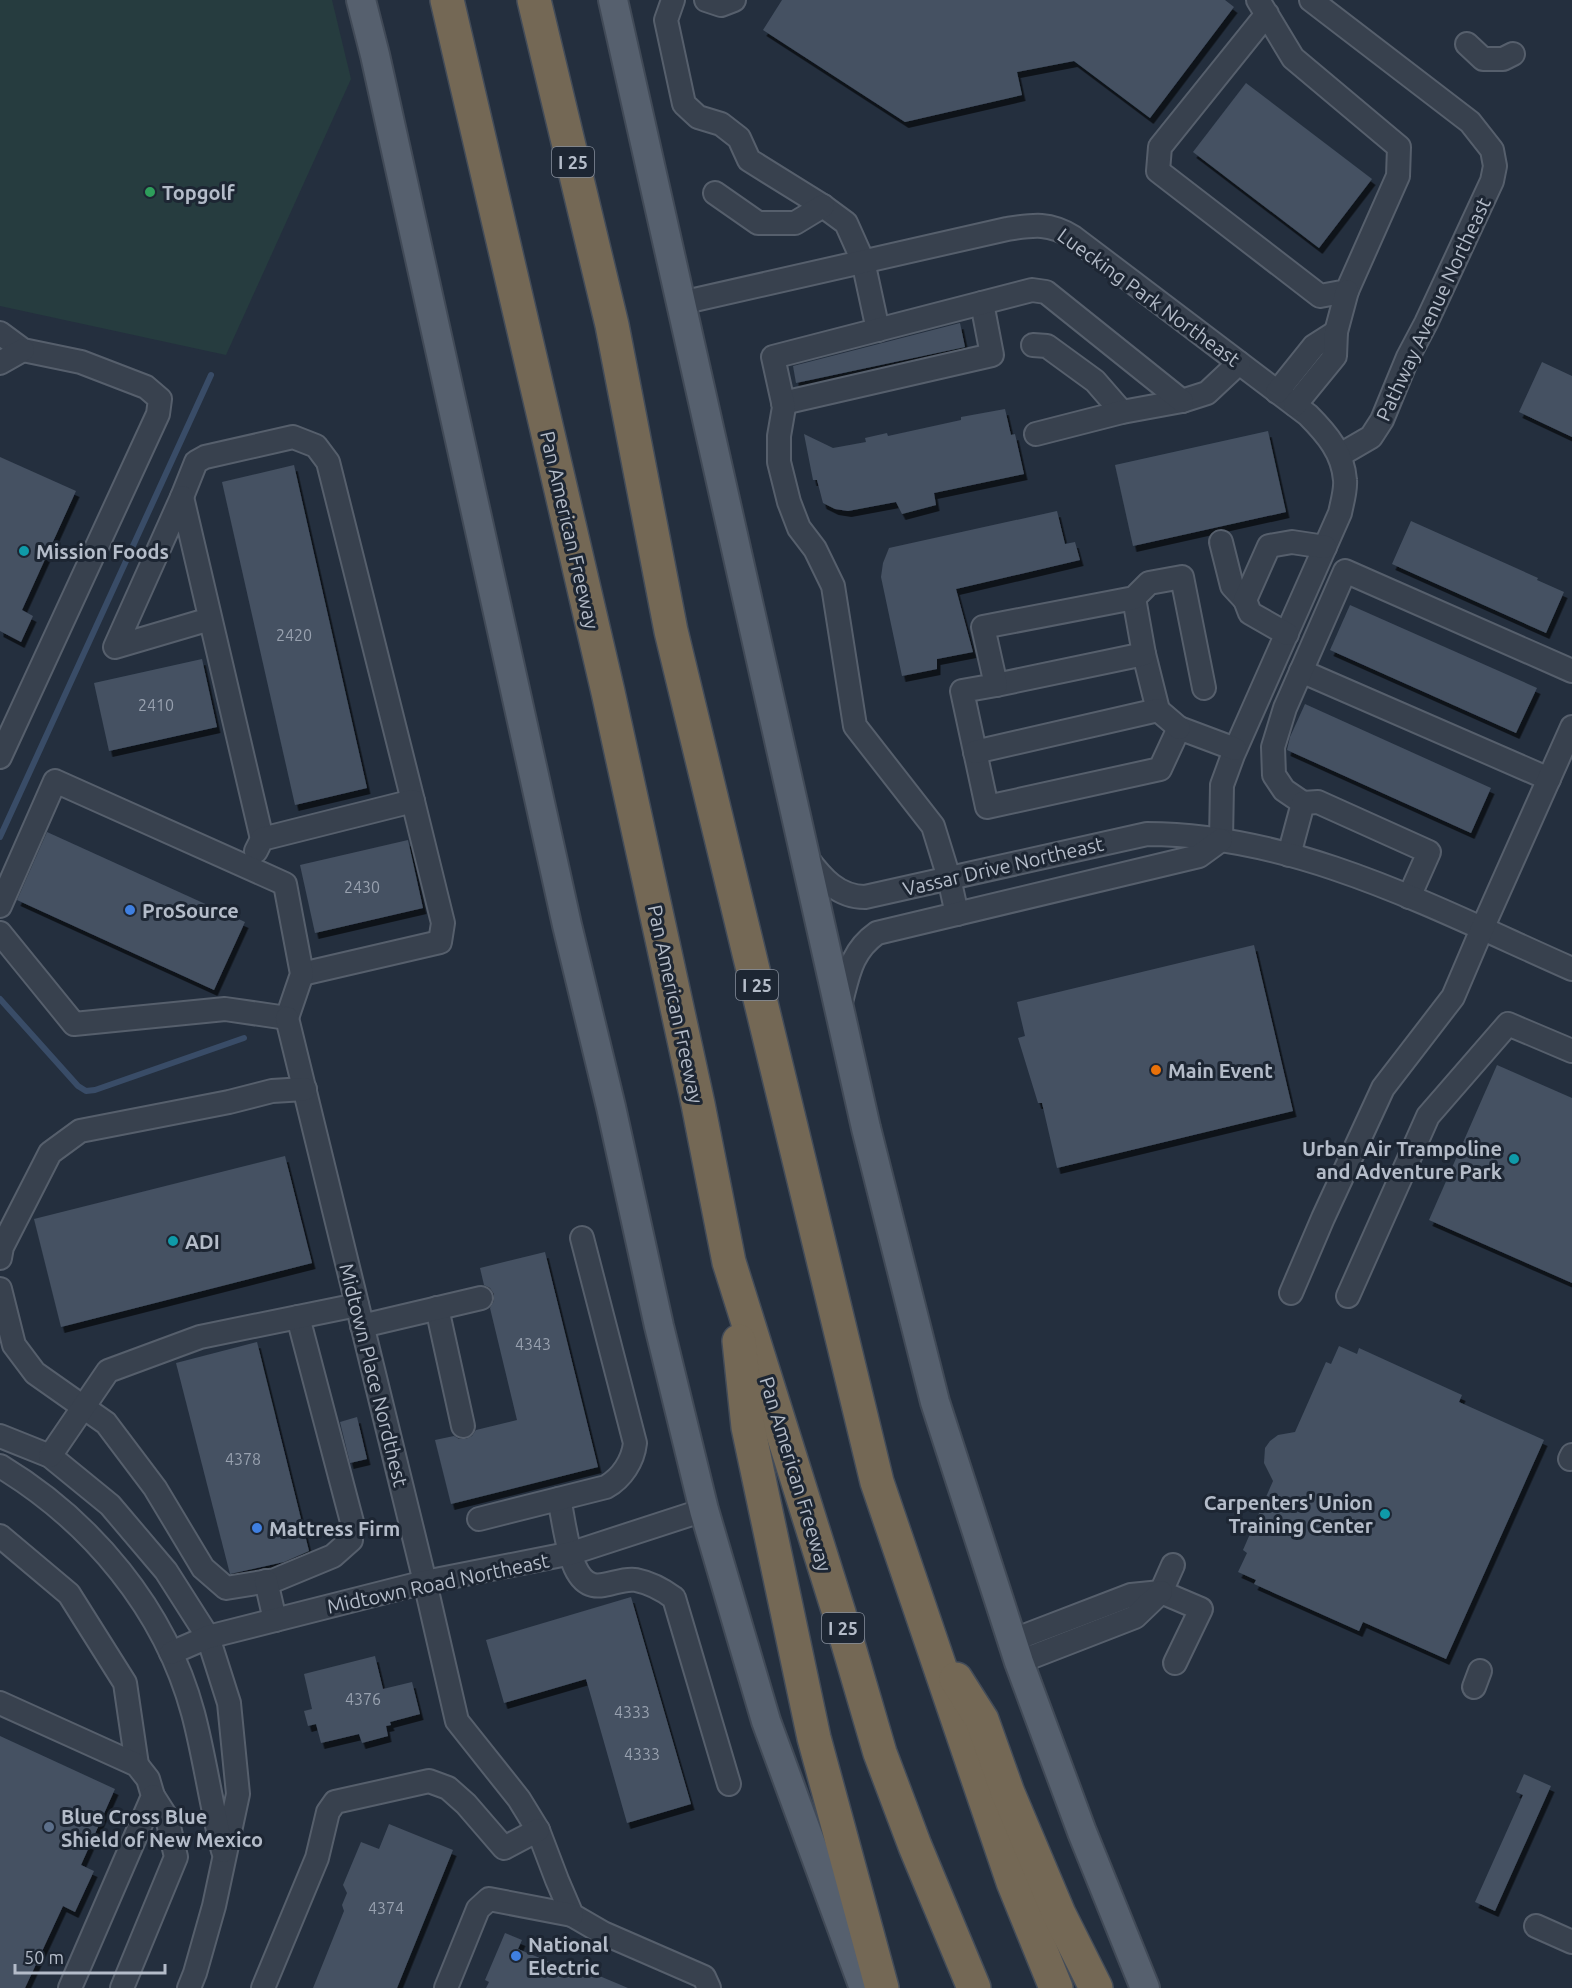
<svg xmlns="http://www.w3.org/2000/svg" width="1572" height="1988" viewBox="0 0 1572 1988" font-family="Ubuntu,sans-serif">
<defs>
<filter id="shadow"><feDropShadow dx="3.5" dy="6" stdDeviation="0" flood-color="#0009"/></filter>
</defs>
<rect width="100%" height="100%" fill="#242f3e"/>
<polygon fill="#263c3f" points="0,0 332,0 351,79 226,355 0,306"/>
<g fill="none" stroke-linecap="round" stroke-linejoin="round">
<g stroke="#394c67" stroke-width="6">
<polyline points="0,837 211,375"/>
<polyline points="0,999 78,1086 86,1091 95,1090 244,1038"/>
</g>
</g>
<g fill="#455162" filter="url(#shadow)">
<polygon points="782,0 1225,0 1234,7 1150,118 1074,61 1017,72 1022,95 905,122 763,30"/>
<polygon points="1246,83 1372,179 1319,248 1193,152"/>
<polygon points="960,323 965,347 796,383 793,366"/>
<polygon points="1542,362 1572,376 1572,437 1519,412"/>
<polygon points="1005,409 1011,435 1015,434 1024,474 934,493 936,505 902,514 896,502 848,511 835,509 823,503 817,480 813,480 804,434 833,448 866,442 865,438 887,433 888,436 961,420 961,417"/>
<polygon points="1268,431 1286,512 1133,546 1115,465"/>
<polygon points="0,457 76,491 22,610 33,616 21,642 0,631"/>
<polygon points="294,465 367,788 295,805 222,482"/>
<polygon points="1057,511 1065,544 1075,542 1080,560 956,589 973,652 937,659 937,669 902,676 881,577 883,563 889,548"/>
<polygon points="1411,521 1538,578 1537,580 1564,592 1546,633 1392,564"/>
<polygon points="1350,605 1537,688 1516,733 1330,650"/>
<polygon points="202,659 217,727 109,751 94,683"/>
<polygon points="1305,704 1491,788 1471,833 1287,750 1290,737"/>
<polygon points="47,832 245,922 214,990 17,900"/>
<polygon points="408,840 423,908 315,933 300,865"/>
<polygon points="1254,945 1293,1111 1057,1168 1042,1103 1038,1103 1018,1038 1025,1036 1017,1002"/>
<polygon points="1497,1065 1572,1098 1572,1283 1429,1220"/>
<polygon points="285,1156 312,1263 61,1327 34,1219"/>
<polygon points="545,1252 598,1467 451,1504 435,1440 454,1436 459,1439 466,1439 472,1436 476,1430 517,1420 490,1308 494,1301 494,1294 490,1288 484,1285 480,1268"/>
<polygon points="257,1342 309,1551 284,1562 230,1574 176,1363"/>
<polygon points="1339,1346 1357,1354 1359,1348 1462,1395 1459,1402 1544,1440 1446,1659 1363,1622 1359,1631 1254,1584 1256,1580 1238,1572 1247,1553 1243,1550 1273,1481 1264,1463 1265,1448 1270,1441 1278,1435 1295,1432 1326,1362 1331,1364"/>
<polygon points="357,1417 367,1459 350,1463 340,1422"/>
<polygon points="631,1597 691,1804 627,1823 586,1679 504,1703 486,1640"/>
<polygon points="375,1656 383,1689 412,1682 420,1714 390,1722 391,1725 386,1726 388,1736 362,1743 359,1734 321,1743 316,1724 308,1726 304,1711 312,1709 304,1674"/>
<polygon points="0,1736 115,1789 81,1865 94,1871 75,1912 63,1906 25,1988 0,1988"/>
<polygon points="1524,1774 1551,1786 1495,1911 1475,1902 1523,1795 1516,1792"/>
<polygon points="389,1824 453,1850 397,1988 313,1988 344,1911 342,1905 347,1893 343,1885 361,1842 379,1849"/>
<polygon points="505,1933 522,1940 518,1949 569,1970 571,1964 628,1988 486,1988 489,1982 485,1980"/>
</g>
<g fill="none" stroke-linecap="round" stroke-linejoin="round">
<defs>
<g id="minor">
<polyline points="673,0 666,20 684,104 698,117 721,124 739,138 749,160 823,206 846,223 863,261 878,330"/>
<polyline points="706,0 721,5 734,0"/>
<polyline points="1258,0 1293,58 1399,147 1398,176 1347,291 1320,296 1158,171 1160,147 1267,14"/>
<polyline points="1311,0 1470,122 1492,150 1495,166 1492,181 1426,323 1408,357 1382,420 1371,437 1340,455"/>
<polyline points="1467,44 1483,59 1503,59 1513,54"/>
<polyline points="715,193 758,223 795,223 823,206"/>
<path d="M681 303 1007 229C1033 225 1049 222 1073 237L1308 415C1327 434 1343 453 1345 480 1346 490 1342 503 1340 513L1233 755 1222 785 1221 840"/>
<polyline points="0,333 23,350 81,362 146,387 160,399 158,414 0,757"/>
<polyline points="1033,345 1047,346 1095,381 1122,412"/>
<polyline points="0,363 23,350"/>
<polyline points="1277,392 1314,346 1336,332"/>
<polyline points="783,403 992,355 982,303"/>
<polyline points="1295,405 1335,356 1336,332 1347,291"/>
<polyline points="1036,434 1122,412 1182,401 1207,393 1239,363"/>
<polyline points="182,497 196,462 205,457 293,437 316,446 328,462 413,801"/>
<polyline points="1221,542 1232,586 1245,600"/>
<polyline points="210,619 115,647 182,497 262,839"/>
<polyline points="1287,634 1250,613 1245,600 1269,546 1292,542 1325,547"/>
<polyline points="1144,654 1158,710"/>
<polyline points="1301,671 1549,779"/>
<polyline points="996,685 1144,654 1134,598"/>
<polyline points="1204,688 1182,577 1149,583 1134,598 983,627 996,685 962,691 987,807 1160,769 1179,728 1235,749"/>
<polyline points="975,752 1158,710 1179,728"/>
<polyline points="1303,803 1284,790 1274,775 1273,747 1285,708 1345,571 1572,671"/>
<polyline points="256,851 262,839 413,801 443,923 440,942 302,974"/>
<polyline points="1289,855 1303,803 1318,802 1429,852 1409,897"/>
<path d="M807 858C822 878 838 897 865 897L1147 834C1297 834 1438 910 1572 969"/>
<polyline points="0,906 55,781 285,884 302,974 287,1018"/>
<polyline points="957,914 949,878 933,826 855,726 833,586 815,549 799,528 789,502 779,462 779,436 784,407 773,357 1032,290 1046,292 1182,401"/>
<polyline points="0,933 74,1024 225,1009 287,1018"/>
<path d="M840 1006C848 977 850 952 877 933L1199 856 1221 840"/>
<polyline points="287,1018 425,1582 457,1721 519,1799 538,1830 557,1880 572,1915 603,1933 704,1977 709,1988"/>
<polyline points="0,1258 2,1247 50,1153 80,1131 229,1102 272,1091 305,1089"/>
<polyline points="0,1289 14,1345 35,1373 106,1423 155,1488 203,1568 226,1588 275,1580 333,1556 351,1540 352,1522 298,1317"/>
<polyline points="1291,1293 1323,1218 1383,1088 1453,997 1482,929 1572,727"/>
<polyline points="1348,1296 1428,1116 1508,1024 1572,1051"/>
<polyline points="437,1308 463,1426"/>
<polyline points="362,1326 481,1298"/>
<polyline points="0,1436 50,1456 110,1505 166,1571 208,1637 229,1703 238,1794 214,1906 195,1973 189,1988"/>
<polyline points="50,1456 108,1371 200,1337 357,1305"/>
<polyline points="1570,1459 1572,1455"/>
<path d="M0 1466C91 1521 165 1609 193 1713 205 1758 211 1806 223 1851"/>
<path d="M559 1499C564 1521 566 1546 575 1567 591 1602 614 1576 636 1580 651 1583 662 1589 674 1598L729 1784"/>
<path d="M479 1519 606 1487C622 1478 633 1461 635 1443L582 1238"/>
<polyline points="0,1536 69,1594 125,1683 137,1765"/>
<polyline points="1173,1565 1161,1592 1201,1609 1175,1663"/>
<polyline points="266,1581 275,1620"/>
<polyline points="1011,1641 1131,1595 1161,1592"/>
<polyline points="171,1653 208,1637 425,1582 572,1553 704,1510"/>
<polyline points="1019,1662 1135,1617 1161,1592"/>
<polyline points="1474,1687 1480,1671"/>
<polyline points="0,1703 137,1765 148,1779 153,1796 70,1988"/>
<polyline points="1536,1926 1572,1942"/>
<polyline points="122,1988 176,1857 167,1818 153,1796"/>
<polyline points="263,1988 317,1858 328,1812 335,1802 429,1781 448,1788 466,1804 504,1848 538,1830"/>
<polyline points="446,1988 478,1909 489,1899 572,1915"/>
</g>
<g id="major">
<polyline points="361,0 375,55 567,925 611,1107 659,1326 704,1510 766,1721 864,1988"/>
<polyline points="613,0 866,1128 935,1402 1019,1662 1082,1832 1145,1988"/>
</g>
<g id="highway">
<polyline points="447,0 608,692 698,1104 729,1262 839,1613 880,1753 915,1846 974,1988"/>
<polyline points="534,0 612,325 671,631 877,1482 1013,1882 1056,1988"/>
<polyline points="739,1341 748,1427 814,1738 882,1988"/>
<polyline points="956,1679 982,1720 1008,1793 1059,1914 1096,1988"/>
</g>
</defs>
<use href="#minor" stroke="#565f6c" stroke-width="26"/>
<use href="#major" stroke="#414a57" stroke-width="32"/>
<use href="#highway" stroke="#434c59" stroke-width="36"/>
<use href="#minor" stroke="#38414e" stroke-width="22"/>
<use href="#major" stroke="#56606e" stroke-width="28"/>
<use href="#highway" stroke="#746855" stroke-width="33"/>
</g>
<circle fill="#2e9e5b" stroke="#1d2633" stroke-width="2" cx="150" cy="192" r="6"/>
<g fill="#0f9aa8" stroke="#1d2633" stroke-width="2">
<circle cx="24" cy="551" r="6"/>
<circle cx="1514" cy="1159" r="6"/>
<circle cx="173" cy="1241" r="6"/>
<circle cx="1385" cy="1514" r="6"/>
</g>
<g fill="#3f7fe0" stroke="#1d2633" stroke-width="2">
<circle cx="130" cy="910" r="6"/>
<circle cx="257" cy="1528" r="6"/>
<circle cx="516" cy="1956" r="6"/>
</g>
<circle fill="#e8710a" stroke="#1d2633" stroke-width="2" cx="1156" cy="1070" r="6"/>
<circle fill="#5c6f8a" stroke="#1d2633" stroke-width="2" cx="49" cy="1827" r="6"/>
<g text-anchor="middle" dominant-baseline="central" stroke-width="6" stroke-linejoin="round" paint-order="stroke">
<g font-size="16" fill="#98a1af">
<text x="294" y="635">2420</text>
<text x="156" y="705">2410</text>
<text x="362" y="887">2430</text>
<text x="533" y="1344">4343</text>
<text x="243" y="1459">4378</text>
<text x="363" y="1699">4376</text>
<text x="632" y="1712">4333</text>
<text x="642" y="1754">4333</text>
<text x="386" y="1908">4374</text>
</g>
<g fill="#1d2633" stroke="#878f9c" stroke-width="1.5">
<rect x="552" y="147" width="42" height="30" rx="4.5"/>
<rect x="736" y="970" width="42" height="30" rx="4.5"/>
<rect x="822" y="1613" width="42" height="30" rx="4.5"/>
</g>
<g font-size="18" font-weight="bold" fill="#b4bcc9">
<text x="573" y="162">I 25</text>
<text x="757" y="985">I 25</text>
<text x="843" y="1628">I 25</text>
</g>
<g font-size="20" font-weight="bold" fill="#b4bcc9" stroke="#1d2633" text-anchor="start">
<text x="162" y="192">Topgolf</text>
<text x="36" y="551">Mission Foods</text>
<text x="142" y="910">ProSource</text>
<text x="1168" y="1070">Main Event</text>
<text x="1502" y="1148" text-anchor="end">Urban Air Trampoline<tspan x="1502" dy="23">and Adventure Park</tspan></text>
<text x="185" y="1241">ADI</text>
<text x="1373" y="1502" text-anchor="end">Carpenters' Union<tspan x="1373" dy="23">Training Center</tspan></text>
<text x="269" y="1528">Mattress Firm</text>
<text x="61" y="1816">Blue Cross Blue<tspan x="61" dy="23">Shield of New Mexico</tspan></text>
<text x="528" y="1944">National<tspan x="528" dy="23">Electric</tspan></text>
</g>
<g font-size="20" fill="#b4bcc9" stroke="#1d2633">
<text transform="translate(1149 297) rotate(36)">Luecking Park Northeast</text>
<text transform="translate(1433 309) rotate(-65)">Pathway Avenue Northeast</text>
<text transform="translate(570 530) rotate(77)">Pan American Freeway</text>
<text transform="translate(1003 866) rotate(-13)">Vassar Drive Northeast</text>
<text transform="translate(676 1004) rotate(78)">Pan American Freeway</text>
<text transform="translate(374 1375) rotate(76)">Midtown Place Nordthest</text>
<text transform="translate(796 1474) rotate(73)">Pan American Freeway</text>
<text transform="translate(438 1583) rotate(-12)">Midtown Road Northeast</text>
</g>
</g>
<path d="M15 1964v9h150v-9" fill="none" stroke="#b4bcc9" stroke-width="3"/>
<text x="24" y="1964" font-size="18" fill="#b4bcc9" stroke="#1d2633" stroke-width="4.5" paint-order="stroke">50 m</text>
</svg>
